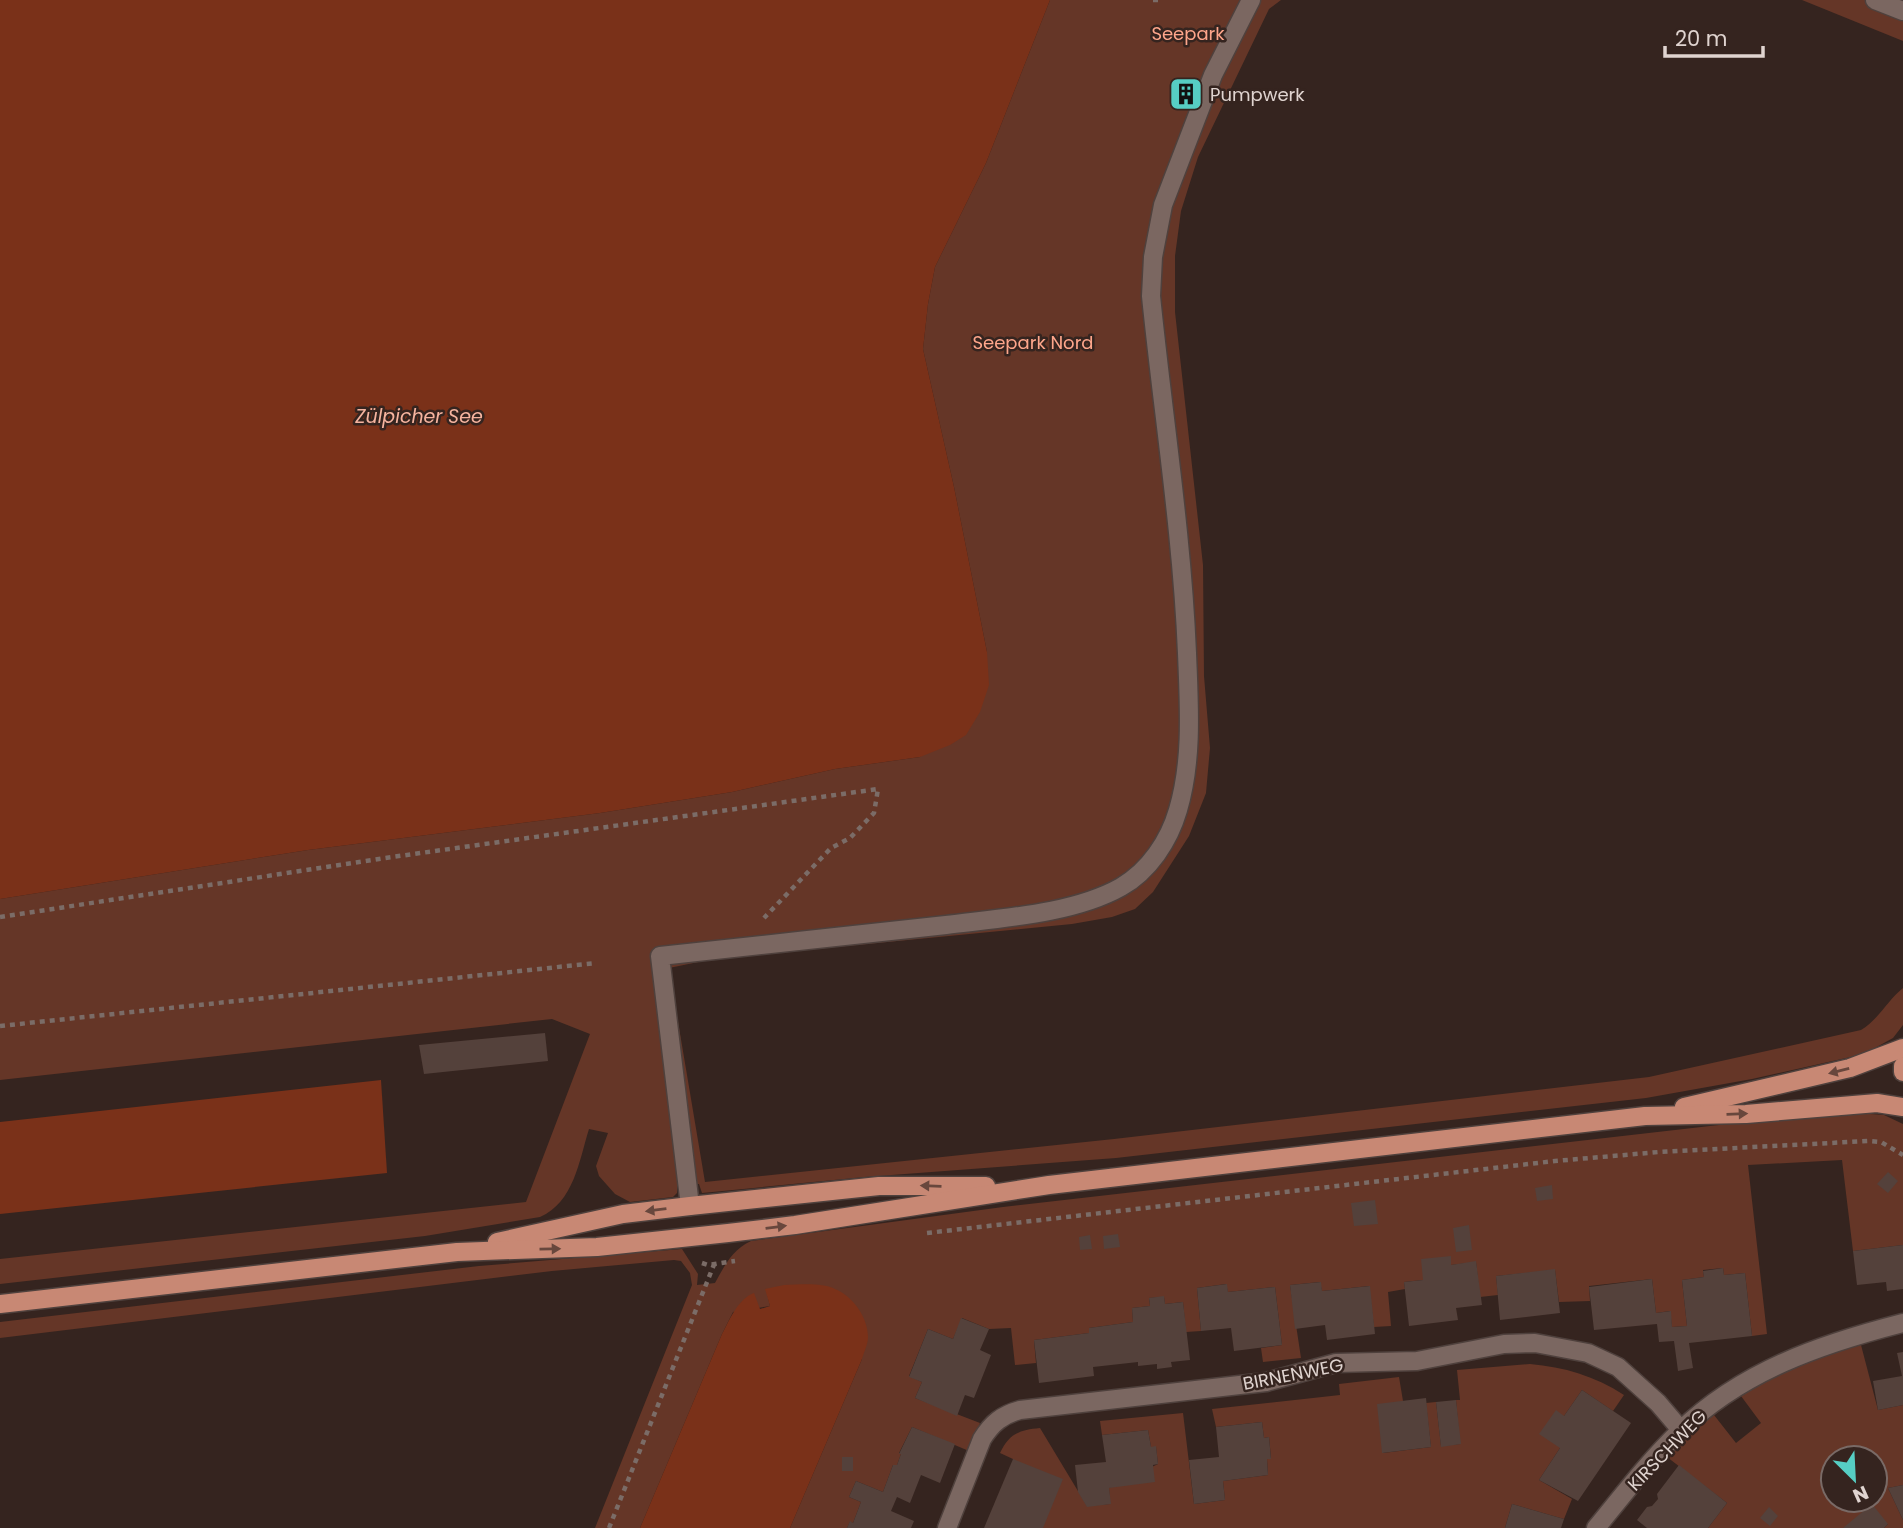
<svg xmlns="http://www.w3.org/2000/svg" width="1903" height="1528" viewBox="0 0 1903 1528" font-family="Poppins,sans-serif">
<rect width="100%" height="100%" fill="#35241f"/>
<g fill="#653627" fill-rule="evenodd">
<path d="M1050 0H1244L1255 4 1260 0H1281L1269 9 1198 157 1181 211 1175 256V312L1203 565 1204 676 1210 748 1206 793 1189 836 1153 892 1135 909 1112 917 1072 924 713 959 669 968 705 1182 1114 1139 1649 1077 1861 1030C1879 1019 1887 1001 1903 988V1025L1893 1038 1864 1054 1752 1079 1646 1098 1116 1158 865 1177 702 1193 699 1184 677 1185V1193L673 1197 630 1202 615 1194 599 1176 596 1166 608 1133 589 1129C579 1161 574 1202 540 1217L425 1236 0 1284V1259L526 1202 590 1034 552 1019 0 1080V899L308 850 600 813 732 792 835 769 920 757 987 652 954 487 923 349 928 304 935 267 986 163Z"/>
<polygon points="1802,0 1903,0 1903,41"/>
<path d="M1857 1113 1884 1115 1903 1124V1245L1853 1251 1842 1160 1748 1165 1767 1334 1752 1336 1745 1273 1724 1275 1723 1268 1703 1270 1704 1277 1682 1280 1687 1326 1672 1327 1670 1311 1656 1313 1652 1279 1589 1286 1590 1301 1559 1302 1555 1270 1496 1276 1498 1295 1480 1297 1476 1262 1451 1265V1257L1423 1280 1404 1282 1405 1289 1388 1292 1391 1326 1374 1327 1369 1286 1322 1291 1320 1282 1290 1285 1301 1358 1263 1362 1261 1348 1282 1345 1275 1287 1228 1292 1226 1284 1197 1288 1201 1331 1186 1332 1183 1302 1165 1304 1164 1297 1149 1298 1150 1306 1132 1308 1133 1322 1089 1328V1333L1034 1340 1036 1363 1015 1365 1011 1328 989 1329 962 1318 953 1339 928 1329 909 1376 922 1382 915 1398 980 1423 969 1451 912 1427 899 1453 901 1454 897 1465H893L883 1492 856 1481 849 1497 861 1502 853 1523 850 1522 847 1528H790L862 1359 766 1289 770 1306 733 1312 722 1334 640 1528H595L692 1285 690 1273 681 1261 674 1260 552 1271 0 1338V1322L479 1266 682 1249 698 1274 697 1285 715 1283C725 1265 732 1250 751 1241L1003 1207 1789 1117Z"/>
<path d="M1861 1345 1878 1410 1903 1405V1485L1888 1488 1903 1520V1528H1884L1888 1524 1843 1528H1708L1727 1503 1667 1457 1684 1439 1714 1415 1736 1443 1761 1423 1741 1396C1778 1372 1819 1357 1861 1345ZM1833 1458H1875V1500H1833Z"/>
<path d="M1530 1364C1564 1367 1595 1376 1624 1395L1613 1411 1582 1390 1564 1416 1560 1448 1539 1480 1572 1499 1564 1519 1512 1504 1505 1528H1043L1013 1459 1000 1453C1009 1434 1019 1430 1040 1428L1087 1506 1110 1504 1109 1488 1158 1464 1156 1447H1151L1148 1430 1102 1435 1100 1421 1183 1413 1194 1504 1225 1500 1223 1481 1268 1475 1267 1459 1271 1458 1269 1437 1264 1438 1262 1422 1216 1427 1212 1409 1340 1395 1339 1384 1399 1377 1403 1401 1383 1453 1431 1447 1426 1403 1436 1402 1441 1446 1460 1444 1456 1400H1460L1457 1370Z"/>
</g>
<g fill="#7a3119">
<polygon points="0,0 1050,0 986,163 935,267 928,304 923,349 954,487 987,652 989,685 980,712 966,735 950,745 920,757 835,769 732,792 600,813 308,850 0,899"/>
<polygon points="381,1080 387,1173 0,1214 0,1122"/>
<path d="M784 1285C800 1285 820 1282 835 1289 853 1296 868 1318 868 1337 868 1344 864 1352 862 1359L790 1528H640L722 1334C730 1319 738 1299 754 1293L760 1309 770 1306 765 1289Z"/>
</g>
<g fill="#54413b">
<polygon points="1186,88 1192,96 1186,100 1180,92"/>
<polygon points="545,1033 548,1061 424,1074 419,1045"/>
<polygon points="1888,1172 1898,1181 1888,1193 1877,1184"/>
<polygon points="1552,1185 1553,1199 1537,1201 1535,1188"/>
<polygon points="1375,1200 1378,1224 1354,1226 1351,1203"/>
<polygon points="1469,1225 1472,1250 1456,1252 1453,1228"/>
<polygon points="1118,1234 1120,1247 1104,1249 1103,1236"/>
<polygon points="1090,1235 1092,1249 1080,1250 1079,1237"/>
<polygon points="1903,1245 1903,1289 1887,1291 1886,1282 1857,1285 1853,1251"/>
<polygon points="1451,1256 1451,1265 1476,1261 1482,1305 1456,1308 1458,1320 1409,1326 1404,1282 1423,1280 1421,1259"/>
<polygon points="1723,1268 1724,1275 1745,1273 1752,1336 1689,1343 1693,1368 1678,1371 1674,1341 1659,1342 1657,1324 1594,1330 1589,1287 1652,1279 1656,1313 1671,1311 1672,1327 1687,1326 1682,1280 1704,1277 1703,1271"/>
<polygon points="1555,1269 1560,1313 1500,1320 1496,1276"/>
<polygon points="1321,1282 1322,1291 1370,1286 1375,1334 1327,1340 1325,1325 1295,1329 1290,1285"/>
<polygon points="1227,1284 1228,1292 1275,1287 1282,1345 1234,1351 1231,1328 1201,1331 1197,1288"/>
<polygon points="1164,1296 1165,1304 1183,1302 1190,1360 1171,1362 1172,1367 1157,1369 1157,1364 1138,1366 1138,1362 1093,1367 1094,1376 1039,1383 1034,1340 1089,1333 1089,1328 1133,1322 1132,1308 1150,1306 1149,1298"/>
<polygon points="961,1318 989,1329 980,1350 991,1355 974,1398 965,1395 957,1416 915,1398 922,1382 909,1377 928,1329 953,1339"/>
<polygon points="1903,1352 1903,1405 1878,1410 1873,1381 1902,1376 1897,1353"/>
<polygon points="1582,1390 1631,1423 1578,1501 1539,1480 1560,1448 1539,1434 1556,1410 1564,1416"/>
<polygon points="1426,1398 1431,1447 1382,1453 1377,1404"/>
<polygon points="1456,1400 1461,1444 1441,1447 1436,1402"/>
<polygon points="1262,1422 1264,1438 1269,1437 1271,1459 1267,1459 1268,1475 1223,1481 1225,1500 1194,1504 1189,1460 1219,1457 1216,1427"/>
<polygon points="912,1427 955,1444 940,1483 921,1475 910,1503 897,1497 891,1511 914,1521 911,1528 847,1528 850,1521 853,1523 861,1502 849,1497 856,1481 883,1492 893,1465 897,1465 901,1454 899,1454"/>
<polygon points="1148,1430 1151,1447 1156,1446 1158,1464 1153,1465 1155,1482 1109,1488 1111,1504 1087,1507 1078,1492 1075,1465 1106,1462 1102,1435"/>
<rect x="842" y="1457" width="11" height="14"/>
<polygon points="1013,1459 1063,1479 1043,1528 984,1528"/>
<polygon points="1679,1465 1727,1503 1708,1528 1647,1528 1637,1520 1647,1507 1652,1506 1658,1499 1657,1494"/>
<polygon points="1903,1485 1903,1520 1888,1488"/>
<polygon points="1512,1504 1564,1519 1561,1528 1505,1528"/>
<polygon points="1872,1504 1888,1524 1884,1528 1843,1528"/>
<polygon points="1769,1507 1778,1516 1770,1526 1760,1518"/>
</g>
<g fill="none" stroke-linecap="round" stroke-linejoin="round">
<defs>
<g id="minor">
<polyline points="1875,0 1903,11"/>
<path d="M690 1206 660 956C755 945 851 936 946 925 1001 918 1073 914 1121 887 1149 871 1169 841 1178 810 1193 759 1189 705 1187 653 1182 533 1163 415 1151 296L1153 257 1163 205 1213 75 1251 0"/>
<path d="M947 1528 982 1439C992 1423 1002 1415 1020 1410L1266 1382 1336 1363 1417 1361 1504 1344 1535 1343 1588 1353 1618 1367 1658 1403 1681 1430"/>
<path d="M1596 1528C1623 1495 1649 1461 1680 1431 1742 1371 1821 1344 1903 1323"/>
</g>
<g id="major">
<polyline points="1903,1066 1903,1072"/>
<polyline points="1684,1107 1850,1068 1903,1048"/>
<polyline points="497,1242 623,1214 690,1206 879,1186 986,1186"/>
<polyline points="0,1304 457,1252 597,1247 728,1233 795,1225 1049,1185 1645,1116 1746,1114 1877,1103 1903,1107"/>
</g>
</defs>
<use href="#minor" stroke="#4f413d" stroke-width="21"/>
<use href="#major" stroke="#4f413d" stroke-width="21"/>
<g stroke="#7b6c67" stroke-width="4.5" stroke-dasharray="5 5" stroke-linecap="butt">
<polyline points="1153,0 1158,0"/>
<polyline points="0,917 385,858 878,789 874,813 850,838 831,848 764,918"/>
<polyline points="0,1026 596,963"/>
<polyline points="927,1233 1555,1161 1659,1152 1868,1141 1881,1142 1903,1155"/>
<polyline points="702,1263 708,1265 735,1261"/>
<polyline points="609,1528 715,1262"/>
</g>
<use href="#minor" stroke="#7b6761" stroke-width="18"/>
<use href="#major" stroke="#c88874" stroke-width="18"/>
</g>
<defs><path id="oneway-solid" d="M-6-.8H1V-3.2L6.5 0L1 3.2V.8H-6Z" transform="scale(1.75)"/></defs>
<g fill="#68473d">
<use href="#oneway-solid" transform="translate(1839 1071) rotate(166)"/>
<use href="#oneway-solid" transform="translate(1737 1114) rotate(-2)"/>
<use href="#oneway-solid" transform="translate(931 1186) rotate(-178)"/>
<use href="#oneway-solid" transform="translate(656 1210) rotate(173)"/>
<use href="#oneway-solid" transform="translate(776 1227) rotate(-7)"/>
<use href="#oneway-solid" transform="translate(550 1249) rotate(-1)"/>
</g>
<defs>
<symbol id="building-square" viewBox="-11 -11 22 22"><rect x="-9" y="-9" width="18" height="18" rx="4" fill="#56cec4" stroke="#35241f"/><path d="M-4-6H4V6H1V3H-1V6H-4ZM-2.5-4.3h1.7v1.8h-1.7ZM.8-4.3h1.7v1.8H.8ZM-2.5-1h1.7V.8h-1.7ZM.8-1h1.7V.8H.8Z" fill="#111"/></symbol>
</defs>
<g fill-rule="evenodd">
<use href="#building-square" x="1167" y="75" width="38" height="38"/>
</g>
<g text-anchor="middle" dominant-baseline="central" stroke-width="5" stroke-linejoin="round" paint-order="stroke">
<g font-size="18" fill="#fea68b" stroke="#35241f">
<text x="1188" y="33">Seepark</text>
<text x="1033" y="342">Seepark Nord</text>
</g>
<g font-size="18" fill="#e0d4d0" stroke="#35241f" text-anchor="start">
<text x="1210" y="94">Pumpwerk</text>
</g>
<g font-size="18" fill="#e0d4d0" stroke="#35241f">
<text transform="translate(1293 1374) rotate(-11)">BIRNENWEG</text>
<text transform="translate(1667 1450) rotate(-46)">KIRSCHWEG</text>
</g>
<g font-size="19" font-style="italic" fill="#f6b49f" stroke="#35241f">
<text x="419" y="416">Zülpicher See</text>
</g>
</g>
<g transform="translate(1854 1479) rotate(156)"><circle r="33" fill="#35241f" stroke="#796a66" stroke-width="2"/>
<path d="M0-5L12 26L0 18L-12 26Z" fill="#56cec4"/>
<text y="-10" font-size="19" font-weight="bold" text-anchor="middle" fill="#e0d4d0">N</text>
</g>
<path d="M1665 46v10h98v-10" fill="none" stroke="#e0d4d0" stroke-width="3.5"/>
<text x="1675" y="46" font-size="21" fill="#e0d4d0" stroke="#35241f" stroke-width="5" paint-order="stroke">20 m</text>
</svg>
